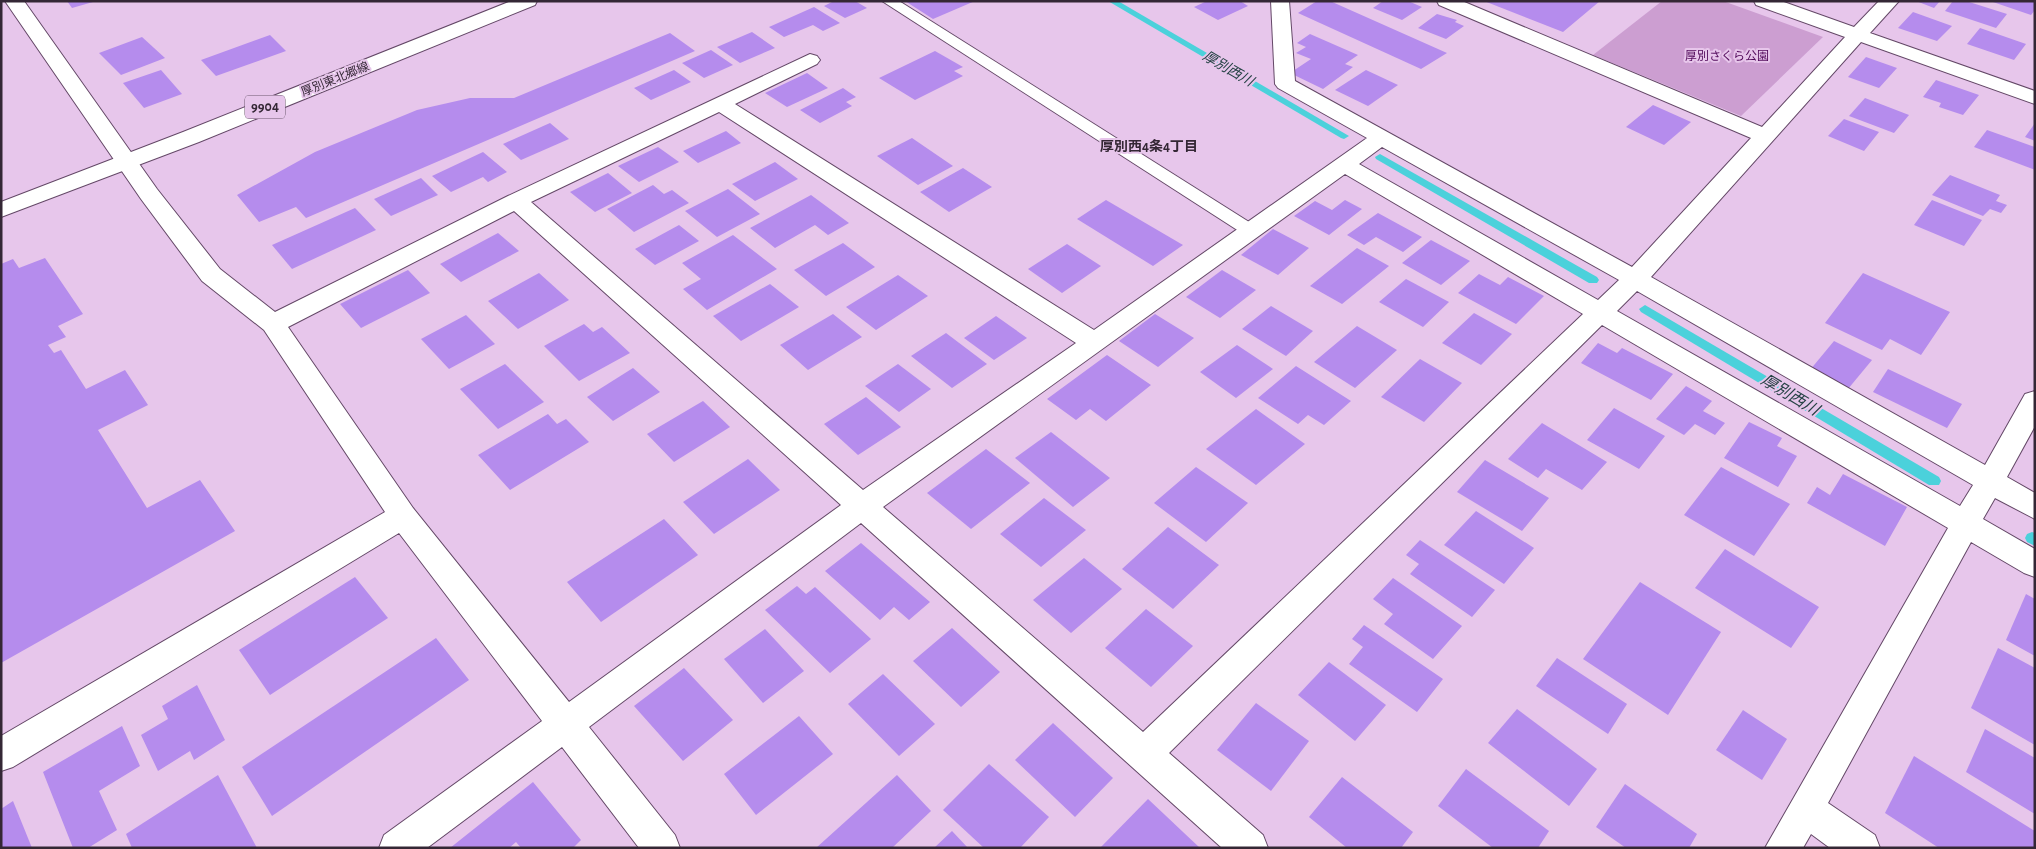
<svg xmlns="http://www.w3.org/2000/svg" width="2036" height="849" viewBox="0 0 2036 849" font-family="'Alegreya Sans','Noto Sans JP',sans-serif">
<rect width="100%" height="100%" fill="#e7c6eb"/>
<polygon fill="#cc9ed1" points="1662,1 1723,1 1823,37 1741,116 1593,55"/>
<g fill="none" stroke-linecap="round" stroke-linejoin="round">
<g fill="#4bd1db" fill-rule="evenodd">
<polygon points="1108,1 1118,1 1349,136 1344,139 1341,138"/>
<polygon points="1380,154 1597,277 1599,280 1597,283 1589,283 1376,159 1375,157"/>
<polygon points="1645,305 1939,477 1941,481 1939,485 1929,485 1641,312 1639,309"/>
<polygon points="2032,532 2035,533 2035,546 2027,542 2025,538 2027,534"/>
</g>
</g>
<g fill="#b58ced">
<polygon points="67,1 93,1 93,2 72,8"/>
<polygon points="834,1 855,1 867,8 845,18 824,6"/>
<polygon points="905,1 975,1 933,19"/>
<polygon points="1207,1 1240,1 1248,6 1218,20 1194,7"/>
<polygon points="1317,1 1330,1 1447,53 1421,69 1298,13"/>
<polygon points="1383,1 1408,1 1422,7 1402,20 1373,8"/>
<polygon points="1484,1 1600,1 1563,32"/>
<polygon points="1916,1 1940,1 1934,8"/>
<polygon points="1953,1 1966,1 2007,14 1996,28 1945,11"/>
<polygon points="1990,1 2035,1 2035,10 2031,15"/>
<polygon points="814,7 840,23 823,31 813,25 784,37 769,27"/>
<polygon points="1913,12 1952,26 1937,41 1898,28"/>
<polygon points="1437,14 1457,20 1455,22 1464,26 1446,39 1418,28"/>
<polygon points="1980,28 2026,44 2014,60 1967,44"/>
<polygon points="752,32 775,48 740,63 717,47"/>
<polygon points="670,33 695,51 306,218 296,207 259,222 237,195 315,152 417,110 470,98 514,98"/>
<polygon points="1310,34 1358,55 1345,64 1353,67 1323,89 1290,73 1311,59 1296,53 1306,47 1297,43"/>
<polygon points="270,35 286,51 216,76 201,60"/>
<polygon points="142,37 165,58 121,75 99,53"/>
<polygon points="711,50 733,65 704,78 682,63"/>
<polygon points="935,51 963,67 954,71 963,76 915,100 879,78"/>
<polygon points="1866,57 1897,68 1879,88 1848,77"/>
<polygon points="161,70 182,94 144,108 123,83"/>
<polygon points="674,70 691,82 651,100 634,88"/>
<polygon points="1366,70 1398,85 1368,106 1335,90"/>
<polygon points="807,73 828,88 787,107 765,93"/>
<polygon points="1936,80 1979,95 1963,115 1939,107 1941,103 1923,97"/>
<polygon points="843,88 856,97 846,102 852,106 820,123 800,110"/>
<polygon points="1865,98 1909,115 1894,133 1849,116"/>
<polygon points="1653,105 1691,122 1664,145 1626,127"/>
<polygon points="1844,119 1879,132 1864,151 1828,136"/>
<polygon points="550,123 569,139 521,160 503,144"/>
<polygon points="2035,123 2035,141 2025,137"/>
<polygon points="1987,130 2035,147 2035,170 1974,147"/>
<polygon points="726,131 741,143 698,163 683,151"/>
<polygon points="912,138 953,166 918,185 877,156"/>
<polygon points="658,147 679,162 639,182 618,166"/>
<polygon points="483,152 507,172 488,182 483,177 451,192 432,176"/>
<polygon points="775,162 798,179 755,201 732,184"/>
<polygon points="963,168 992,187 949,212 920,192"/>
<polygon points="608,173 632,193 595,212 570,192"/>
<polygon points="1950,175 2000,195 1996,201 2007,205 2001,213 1990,209 1983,216 1932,195"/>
<polygon points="421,178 438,195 391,216 374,199"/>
<polygon points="653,185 664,194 672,190 689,203 634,232 607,209"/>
<polygon points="728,189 760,214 717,237 685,211"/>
<polygon points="811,195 849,223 828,235 815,225 775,248 750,228"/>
<polygon points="1106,200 1183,245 1153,266 1077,219"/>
<polygon points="1345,200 1362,209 1329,235 1294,216 1315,201 1332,210"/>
<polygon points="1932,200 1982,220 1964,246 1914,225"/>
<polygon points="355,208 376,230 292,269 272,245"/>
<polygon points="1378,213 1422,237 1403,252 1376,237 1364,245 1347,235"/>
<polygon points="679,225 699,241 655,265 635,249"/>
<polygon points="1273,229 1309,248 1278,275 1241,255"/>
<polygon points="498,233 519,251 461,282 440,264"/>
<polygon points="733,235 777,269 707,310 683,289 701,279 682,263"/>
<polygon points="1431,240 1470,261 1441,285 1402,263"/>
<polygon points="843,243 875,267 826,296 794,270"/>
<polygon points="1067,244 1101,266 1062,293 1028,269"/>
<polygon points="1357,248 1389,266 1342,304 1310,286"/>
<polygon points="45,258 83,314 58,326 66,337 48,345 54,353 61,350 86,389 125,370 148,405 98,430 147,508 200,480 235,531 1,663 1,264 13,259 19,268"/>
<polygon points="408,270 430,293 361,328 340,304"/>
<polygon points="1222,270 1256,290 1220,318 1186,297"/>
<polygon points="539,273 569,300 518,329 488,301"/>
<polygon points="1863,273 1950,312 1921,355 1890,339 1882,350 1825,323"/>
<polygon points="1479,274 1500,285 1508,277 1544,296 1516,324 1458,293"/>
<polygon points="898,275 928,296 876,330 846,307"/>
<polygon points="1406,279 1449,302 1423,327 1379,302"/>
<polygon points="770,284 799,307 741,341 713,316"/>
<polygon points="1271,306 1313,331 1286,356 1242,329"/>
<polygon points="1474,313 1512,334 1481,365 1442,343"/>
<polygon points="833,314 862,337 808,370 780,345"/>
<polygon points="1155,314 1194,338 1158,367 1119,341"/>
<polygon points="466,315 495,344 449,369 421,339"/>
<polygon points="996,316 1027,338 994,360 964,338"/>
<polygon points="584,324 593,332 602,327 630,353 579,381 544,346"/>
<polygon points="1357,326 1397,350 1355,388 1314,362"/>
<polygon points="946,333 987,364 952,388 911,356"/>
<polygon points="1834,341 1872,360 1848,389 1810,370"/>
<polygon points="1598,343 1617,353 1622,348 1673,374 1651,400 1581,363"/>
<polygon points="1237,345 1273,369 1236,398 1200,372"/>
<polygon points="1107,355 1151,385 1106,421 1090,409 1076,420 1047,399"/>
<polygon points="1420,359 1462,383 1424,422 1381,397"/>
<polygon points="505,364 544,402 498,429 460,389"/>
<polygon points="898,364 931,389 899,412 865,386"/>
<polygon points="1296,366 1351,401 1324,425 1308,415 1298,424 1258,398"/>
<polygon points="633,368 660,392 613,421 587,397"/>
<polygon points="1888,369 1962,404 1947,428 1873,392"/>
<polygon points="1686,386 1712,401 1703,411 1725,423 1715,435 1695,424 1684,435 1656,419"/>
<polygon points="866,397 901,427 858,455 824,424"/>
<polygon points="703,401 730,427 674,462 647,434"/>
<polygon points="1614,408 1665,436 1639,469 1587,440"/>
<polygon points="1256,409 1305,444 1256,485 1206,449"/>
<polygon points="548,414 557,424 566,419 589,442 510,490 478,455"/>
<polygon points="1749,422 1782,438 1777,446 1797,456 1778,487 1724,458"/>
<polygon points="1542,423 1607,462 1582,490 1546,469 1538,478 1508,459"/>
<polygon points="1051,432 1110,478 1073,507 1015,458"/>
<polygon points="986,449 1030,483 971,529 927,493"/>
<polygon points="748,459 780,490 714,534 683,502"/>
<polygon points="1485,460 1549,498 1522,531 1457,492"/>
<polygon points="1196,467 1248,503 1206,542 1154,503"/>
<polygon points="1721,467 1790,504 1754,556 1684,515"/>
<polygon points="1843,474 1907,507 1885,546 1807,503 1817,487 1830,495"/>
<polygon points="1044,498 1086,530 1041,567 1000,534"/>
<polygon points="1476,511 1534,548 1504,584 1444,545"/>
<polygon points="664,519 698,555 601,622 567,582"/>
<polygon points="1168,527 1219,565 1173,609 1122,569"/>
<polygon points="1420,540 1495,590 1472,617 1410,574 1419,564 1406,555"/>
<polygon points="861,543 930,602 909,620 894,607 880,620 825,571"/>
<polygon points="1725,549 1819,607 1791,648 1695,588"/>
<polygon points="1084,558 1122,589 1071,633 1033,600"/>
<polygon points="355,577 388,618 270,695 239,650"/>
<polygon points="1393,578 1462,626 1433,659 1384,624 1393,614 1373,599"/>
<polygon points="1640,582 1721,632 1668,715 1583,659"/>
<polygon points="797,586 806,594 815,587 871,639 830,673 765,610"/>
<polygon points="2026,594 2035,599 2035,656 2006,640"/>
<polygon points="1146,609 1193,646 1151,687 1105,648"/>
<polygon points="1364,625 1443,679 1417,712 1349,664 1363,647 1352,639"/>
<polygon points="952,628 1000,672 961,707 913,661"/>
<polygon points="765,629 804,671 763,703 724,659"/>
<polygon points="436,638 469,680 272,816 242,767"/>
<polygon points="1998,648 2035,668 2035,745 1971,708"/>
<polygon points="1557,658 1627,704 1608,734 1536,686"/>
<polygon points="1329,662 1386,705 1355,741 1298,695"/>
<polygon points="684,668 733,720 683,761 634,706"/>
<polygon points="883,674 935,724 899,756 848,704"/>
<polygon points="197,685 225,740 194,760 190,751 158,771 141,735 168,719 162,706"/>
<polygon points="1256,703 1309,741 1271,791 1217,750"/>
<polygon points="1517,709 1597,769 1569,806 1488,743"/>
<polygon points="1743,710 1787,739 1762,780 1716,750"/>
<polygon points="799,716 833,754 756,815 724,774"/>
<polygon points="1053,723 1113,778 1075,817 1015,760"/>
<polygon points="122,726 140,766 99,791 117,830 88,848 73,848 43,772"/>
<polygon points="1985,729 2035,758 2035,814 1966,772"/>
<polygon points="1914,756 2035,831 2034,848 1939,848 1885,813"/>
<polygon points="989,764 1049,817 1020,848 984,848 943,810"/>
<polygon points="1466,769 1549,831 1538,848 1493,848 1438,806"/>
<polygon points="218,775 257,848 132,848 126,834"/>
<polygon points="897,775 931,811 892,848 816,848"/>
<polygon points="1342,777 1413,832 1401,848 1347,848 1309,817"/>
<polygon points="533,782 581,840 573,848 521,848 516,842 509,848 450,848"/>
<polygon points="1625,784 1697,834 1689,848 1626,848 1596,827"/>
<polygon points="1148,799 1200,848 1100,848"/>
<polygon points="13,801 32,848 1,848 1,809"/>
<polygon points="952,831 968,848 934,848"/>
</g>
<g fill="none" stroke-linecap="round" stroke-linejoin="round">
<defs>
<polygon id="lane" points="882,1 899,1 1257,227 1259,231 1257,235 1245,235"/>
<path id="street" d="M5 1H24L157 189 220 269 275 312 508 196 810 54 817 56 820 60 817 64 735 104 1094 330 1367 138 1278 88 1275 84 1271 1H1289L1295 81 1632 267 1751 138 1439 5 1437 1H1462L1762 127 1845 37 1756 5 1754 1H1781L1854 27 1879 1H1899L1870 33 2035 91V104L1861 42 1651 277 1985 465 2025 394 2035 391V426L2007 477 2035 493V519L1995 498 1983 519 2035 549V577L2024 573 1971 542 1828 803 1875 835 1880 848H1830L1811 834 1803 848H1765L1948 528 1602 325 1169 753 1263 835 1268 848H1222L861 523 589 727 675 835 680 848H639L562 747 427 848H379L384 835 542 721 399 533 13 767 1 771V736L385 512 264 330 202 281 141 199ZM719 112 1076 343 863 490 531 202ZM1382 147 1619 280 1598 300 1359 164ZM1345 174 1583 314 1143 732 883 507ZM514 211 841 505 569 702 413 508 288 327ZM1637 291 1973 485 1960 506 1617 311Z"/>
<polygon id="primary" points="511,1 537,1 535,5 199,142 1,217 1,202 183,132"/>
</defs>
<use href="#lane" stroke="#644867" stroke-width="2"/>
<use href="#street" stroke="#644867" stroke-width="2"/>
<use href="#primary" stroke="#644867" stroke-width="2"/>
<use href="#lane" fill="#fff" fill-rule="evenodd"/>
<use href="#street" fill="#fff" fill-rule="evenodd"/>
<use href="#primary" fill="#fff" fill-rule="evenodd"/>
</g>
<g text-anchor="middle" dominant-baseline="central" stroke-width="4" stroke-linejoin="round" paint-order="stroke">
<g font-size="12" fill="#51095a" stroke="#e7c6eb">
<text x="1727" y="56">厚別さくら公園</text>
</g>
<g font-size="12" fill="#342735" stroke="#e7c6eb">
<text transform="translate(335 79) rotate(-22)">厚別東北郷線</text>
</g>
<g font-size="14" font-style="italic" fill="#264245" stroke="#e7c6eb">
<text transform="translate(1228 69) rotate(30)">厚別西川</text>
</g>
<rect fill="#e7c6eb" stroke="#6a576c" stroke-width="1" x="245" y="95.5" width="40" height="23" rx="4"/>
<g font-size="14" font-weight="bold" fill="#342735">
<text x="265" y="107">9904</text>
</g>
<g font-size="14" font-weight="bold" fill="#342735" stroke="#e7c6eb">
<text x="1149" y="147">厚別西4条4丁目</text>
</g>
<g font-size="16" font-style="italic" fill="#264245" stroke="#e7c6eb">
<text transform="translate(1790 395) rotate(31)">厚別西川</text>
</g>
</g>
<rect width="2036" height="849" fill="none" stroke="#342735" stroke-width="5"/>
</svg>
